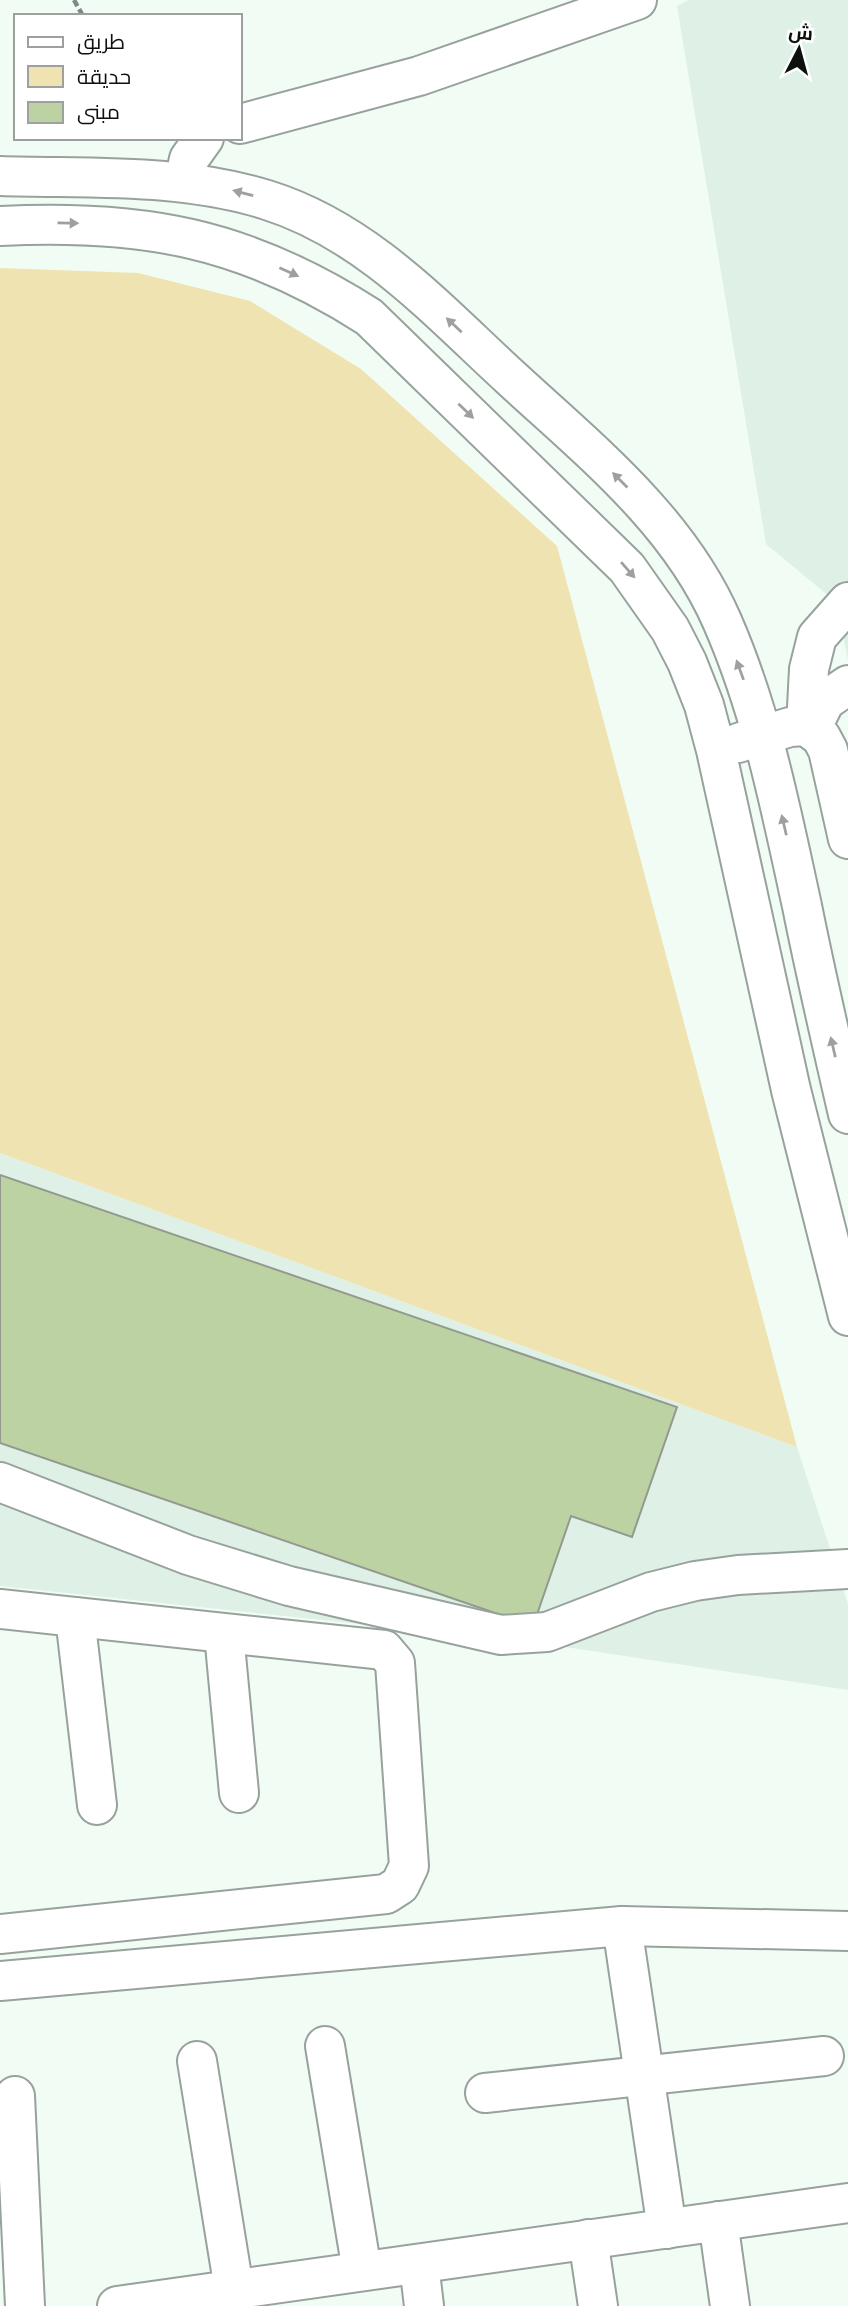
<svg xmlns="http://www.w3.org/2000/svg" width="848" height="2306" viewBox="0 0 848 2306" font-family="Overpass,Cairo,sans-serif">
<rect width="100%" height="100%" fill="#f1fcf5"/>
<g fill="#dff1e6">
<polygon points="689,0 848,0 848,660 836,602 766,544 677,6"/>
<polygon points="0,1153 797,1447 848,1604 848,1690 539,1643 0,1586"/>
</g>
<polygon fill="#efe3b2" points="0,268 138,273 250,301 361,369 557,546 797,1447 0,1153"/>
<polygon fill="#bdd2a3" stroke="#94998f" stroke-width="2" points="0,1175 677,1407 632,1537 571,1516 533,1626 0,1443"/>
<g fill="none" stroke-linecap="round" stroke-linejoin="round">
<defs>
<g id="minor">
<polyline points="240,124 419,76 637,0"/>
<path d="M0 176C89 179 181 173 267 200 366 231 436 309 510 377 589 450 678 520 722 621 762 712 781 810 802 906 816 976 832 1045 848 1114"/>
<polyline points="184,182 189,159 204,138"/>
<path d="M0 226C144 219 246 238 369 317L627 568 670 629 687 662 704 705 716 750 791 1090 848 1316"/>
<polyline points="806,726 809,669 817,637 848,602"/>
<polyline points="811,729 825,701 848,685"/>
<polyline points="738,743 790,727 806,726 821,737 828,750 848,839"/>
<polyline points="0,1482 188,1555 289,1586 501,1635 547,1632 651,1592 695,1581 738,1575 848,1569"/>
<polyline points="0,1609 384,1650 395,1663 409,1866 400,1885 386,1894 0,1934"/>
<polyline points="75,1617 97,1805"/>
<polyline points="224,1634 239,1793"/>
<polyline points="622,1926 667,2229"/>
<polyline points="0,1981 622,1926 848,1931"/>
<polyline points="325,2046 362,2271"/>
<polyline points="197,2061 234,2289"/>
<polyline points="485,2093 824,2056"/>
<polyline points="15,2096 25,2306"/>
<polyline points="718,2221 730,2306"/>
<polyline points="588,2239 598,2306"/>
<polyline points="419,2264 424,2306"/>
<polyline points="117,2306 848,2203"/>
</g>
</defs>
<use href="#minor" stroke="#98a29c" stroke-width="42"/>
<polyline stroke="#808883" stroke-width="4.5" stroke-dasharray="7 3.5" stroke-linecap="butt" points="74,0 83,16"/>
<use href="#minor" stroke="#fff" stroke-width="38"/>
</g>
<defs><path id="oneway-solid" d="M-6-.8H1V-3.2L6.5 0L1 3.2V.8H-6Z" transform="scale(1.75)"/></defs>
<g fill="#9ea09f">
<use href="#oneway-solid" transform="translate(243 193) rotate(-165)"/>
<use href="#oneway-solid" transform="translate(68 223) rotate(1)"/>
<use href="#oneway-solid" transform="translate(289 272) rotate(24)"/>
<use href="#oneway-solid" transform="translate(454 325) rotate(-137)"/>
<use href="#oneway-solid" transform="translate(466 411) rotate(44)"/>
<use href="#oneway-solid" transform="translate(620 480) rotate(-135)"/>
<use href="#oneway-solid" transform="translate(628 570) rotate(49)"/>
<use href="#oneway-solid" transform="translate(740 670) rotate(-110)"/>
<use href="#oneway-solid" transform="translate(784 825) rotate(-103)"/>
<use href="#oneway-solid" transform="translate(833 1047) rotate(-103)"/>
</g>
<rect x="14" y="14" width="228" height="126" fill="#ffffff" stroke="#9ea09f" stroke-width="2"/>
<rect x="28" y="37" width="35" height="10" fill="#ffffff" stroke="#9ea09f" stroke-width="2"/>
<text x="77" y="49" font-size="21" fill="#0d110e">طريق</text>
<rect x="28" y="66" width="35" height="21" fill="#efe3b2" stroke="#9ea09f" stroke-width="2"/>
<text x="77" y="84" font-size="21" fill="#0d110e">حديقة</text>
<rect x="28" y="102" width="35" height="21" fill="#bdd2a3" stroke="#9ea09f" stroke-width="2"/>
<text x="77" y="119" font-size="21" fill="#0d110e">مبنى</text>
<g transform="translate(799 49) rotate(6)" stroke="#ffffff" stroke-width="5" paint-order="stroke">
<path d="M0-5L12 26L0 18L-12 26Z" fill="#0d110e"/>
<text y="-10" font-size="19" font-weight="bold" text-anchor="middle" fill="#0d110e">ش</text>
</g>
</svg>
